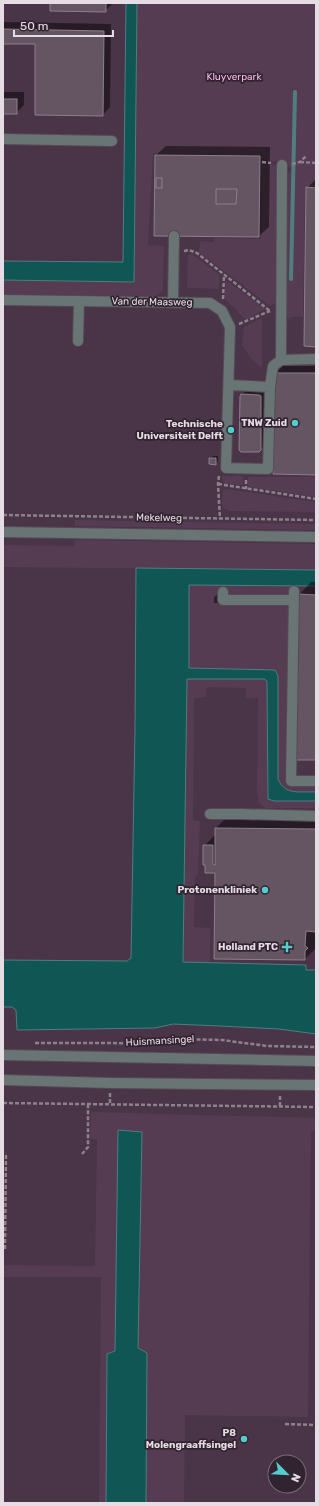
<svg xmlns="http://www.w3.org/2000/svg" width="319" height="1506" viewBox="0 0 319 1506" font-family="Rubik,sans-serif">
<rect width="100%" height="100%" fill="#3c2d3a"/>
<path fill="#493547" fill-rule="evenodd" d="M3 3H316V1503H3ZM275 1462H299V1486H275Z"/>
<g fill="#553c52">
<polygon points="137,3 316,3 316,187 305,187 303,317 291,317 291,321 286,316 288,173 291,170 286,161 267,161 266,159 260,159 260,156 153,153 148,245 164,246 163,288 162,292 155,296 3,294 3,280 134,282"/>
<polygon points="262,165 277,165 275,303 270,306 199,252 200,241 214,242 214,238 261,239"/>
<polygon points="192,254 220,275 219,289 187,288 188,255"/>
<polygon points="226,280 265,309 246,320 224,298"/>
<polygon points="262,318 262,368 251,359 242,345 244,327"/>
<polygon points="222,476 243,476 243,485 225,484 222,480"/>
<polygon points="248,477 316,477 316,497 249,487 248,486"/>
<polygon points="226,489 316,502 316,512 229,511 223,508 222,504 223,490"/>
<polygon points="75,520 316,524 316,530 75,526"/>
<polygon points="75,540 316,544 316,570 3,567 3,545 75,546"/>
<path d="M189 584 290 585 288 784 316 785V792C300 791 285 796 278 779V676L275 670 189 668Z"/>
<polygon points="187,678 264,679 267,681 268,799 274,801 316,801 316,808 265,808 259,803 257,794 258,698 246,698 246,688 207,687 206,697 194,698 193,820 200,821 198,875 195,876 194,927 210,928 210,963 183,962"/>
<polygon points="91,1112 316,1118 316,1131 311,1131 308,1417 185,1415 184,1503 146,1503 147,1353 138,1348 115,1351 107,1354 106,1503 99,1503 101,1277 3,1277 3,1265 95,1266 97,1139 90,1139"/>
</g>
<g fill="#0f5655" stroke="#507e80">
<polygon points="126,3 137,3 134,282 3,280 3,261 123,262"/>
<path d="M136 568 316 570V586L189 585V668L275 670 278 676V779C285 796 300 791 316 792V801H274L268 799 267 681 264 679H187L183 962 306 965V970H316V1034L279 1029 220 1026 173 1024 155 1028 17 1030 16 1010 12 1007H3V960L127 961 131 958 135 729Z"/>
<polygon points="118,1130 142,1132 138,1348 147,1353 146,1503 106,1503 107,1354 115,1351"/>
</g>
<g fill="#0007">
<polygon points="51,3 113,3 105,11"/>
<polygon points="3,22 111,24 110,107 103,115 36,44 3,43"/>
<polygon points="3,92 24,92 24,105 16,113 3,113"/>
<polygon points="166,146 270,147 269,227 259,236 156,155"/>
<polygon points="315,180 316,180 316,346 307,188"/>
<polygon points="283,366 316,366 316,474 276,373"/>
<polygon points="248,388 269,389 268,442 259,451 241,396"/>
<polygon points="213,456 218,456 218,461 216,464 210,458"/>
<polygon points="311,582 316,582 316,759 299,595"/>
<polygon points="217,595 221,595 221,600 219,603 214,603 214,597"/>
<polygon points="226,818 316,819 316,931 315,931 315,936 316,939 315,940 315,949 305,959 216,872 204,846 214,836 216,836 216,828"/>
</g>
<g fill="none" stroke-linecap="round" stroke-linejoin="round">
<polyline stroke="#507e80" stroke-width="4" points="291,279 295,92"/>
</g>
<g fill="#655563" stroke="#8f7e8d">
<polygon points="50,3 106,3 106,12 50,11"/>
<polygon points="3,29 104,31 103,116 35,115 35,44 3,44"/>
<rect x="3" y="99" width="14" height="15"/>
<polygon points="155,155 260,156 259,237 154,236"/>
<rect x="156" y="178" width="6" height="10"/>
<polygon points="306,187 316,188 316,347 304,346"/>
<polygon points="216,189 237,189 236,204 216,204"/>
<polygon points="275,373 316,373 316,475 273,474"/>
<polygon points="241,394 259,395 261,396 261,450 259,452 241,452 239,450 240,396"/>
<polygon points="209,458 216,458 216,465 209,464"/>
<polygon points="298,594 316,595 316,760 295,760"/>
<polygon points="215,828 316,829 316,932 306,931 305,946 308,948 305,951 305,960 214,959 215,873 205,873 205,865 203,865 203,845 213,845 213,864 215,865"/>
</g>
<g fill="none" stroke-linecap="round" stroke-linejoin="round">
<defs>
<g id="minor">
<polyline points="3,139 112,141"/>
<polyline points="3,300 210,303 222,311 230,327 226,468 268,469 270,387 229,385"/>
<polyline points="173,302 174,236"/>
<polyline points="78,341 79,301"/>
<polyline points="281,360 282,165"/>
<polyline points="270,387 273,366 281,360 316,359"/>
<polyline points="3,532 316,537"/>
<polyline points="294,591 291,781 316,781"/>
<polyline points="223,592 223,600 294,600"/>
<polyline points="210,814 242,814 316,816"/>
<polyline points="3,1055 316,1061"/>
<polyline points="3,1080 111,1083 316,1085"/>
</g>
</defs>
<use href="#minor" stroke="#574955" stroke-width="12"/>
<g stroke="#8e818c" stroke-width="2.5" stroke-dasharray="4 2" stroke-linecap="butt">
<polyline points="262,162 271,163"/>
<polyline points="300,162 316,163"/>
<polyline points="292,164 300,162 306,156"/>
<polyline points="184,251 189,250 197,253 270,311"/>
<polyline points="223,299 224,275"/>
<polyline points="239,324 270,311"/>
<polyline points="219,476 218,484 220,519"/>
<polyline points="246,480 246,489"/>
<polyline points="218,484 316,499"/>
<polyline points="3,515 316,520"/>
<polyline points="35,1043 111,1043 144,1044 174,1039 222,1040 267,1046 316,1047"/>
<polyline points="3,1103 316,1107"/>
<polyline points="110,1103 110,1093"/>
<polyline points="280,1106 280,1095"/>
<polyline points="82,1154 88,1147 88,1103"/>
<polyline points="5,1249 6,1153"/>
<polyline points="285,1424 316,1425"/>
</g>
<use href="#minor" stroke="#697474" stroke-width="10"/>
</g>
<g fill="#52cdcc" stroke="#312330" stroke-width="1.5">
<circle cx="295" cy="423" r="4"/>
<circle cx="231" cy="430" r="4"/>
<circle cx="265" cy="890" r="4"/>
<path d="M285 941h4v4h4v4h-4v4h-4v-4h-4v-4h4z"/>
<circle cx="244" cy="1439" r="4"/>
</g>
<g text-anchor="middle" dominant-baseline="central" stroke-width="3.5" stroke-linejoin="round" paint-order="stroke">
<g font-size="10" fill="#f5baee" stroke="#312330">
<text x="234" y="77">Kluyverpark</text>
</g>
<g font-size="10" fill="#e6dce4" stroke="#312330">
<text transform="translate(152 302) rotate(1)">Van der Maasweg</text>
<text transform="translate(159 518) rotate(1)">Mekelweg</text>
<text transform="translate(160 1041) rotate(-3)">Huismansingel</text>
</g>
<g font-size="10" font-weight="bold" fill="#e6dce4" stroke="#312330" text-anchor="end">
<text x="287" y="423">TNW Zuid</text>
<text x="223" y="424">Technische<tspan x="223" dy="12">Universiteit Delft</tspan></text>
<text x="257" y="890">Protonenkliniek</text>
<text x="278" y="947">Holland PTC</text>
<text x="236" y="1433">P8<tspan x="236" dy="12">Molengraaffsingel</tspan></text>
</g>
</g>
<rect width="319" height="1506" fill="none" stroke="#e6dce4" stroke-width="8"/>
<g transform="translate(287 1474) rotate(114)"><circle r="19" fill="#312330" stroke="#796d78"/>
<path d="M0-3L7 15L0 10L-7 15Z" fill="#52cdcc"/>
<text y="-6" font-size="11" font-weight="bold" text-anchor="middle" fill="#e6dce4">N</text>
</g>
<path d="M14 30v6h99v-6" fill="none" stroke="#e6dce4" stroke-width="2"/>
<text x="20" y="30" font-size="12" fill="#e6dce4" stroke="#312330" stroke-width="3" paint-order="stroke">50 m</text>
</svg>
